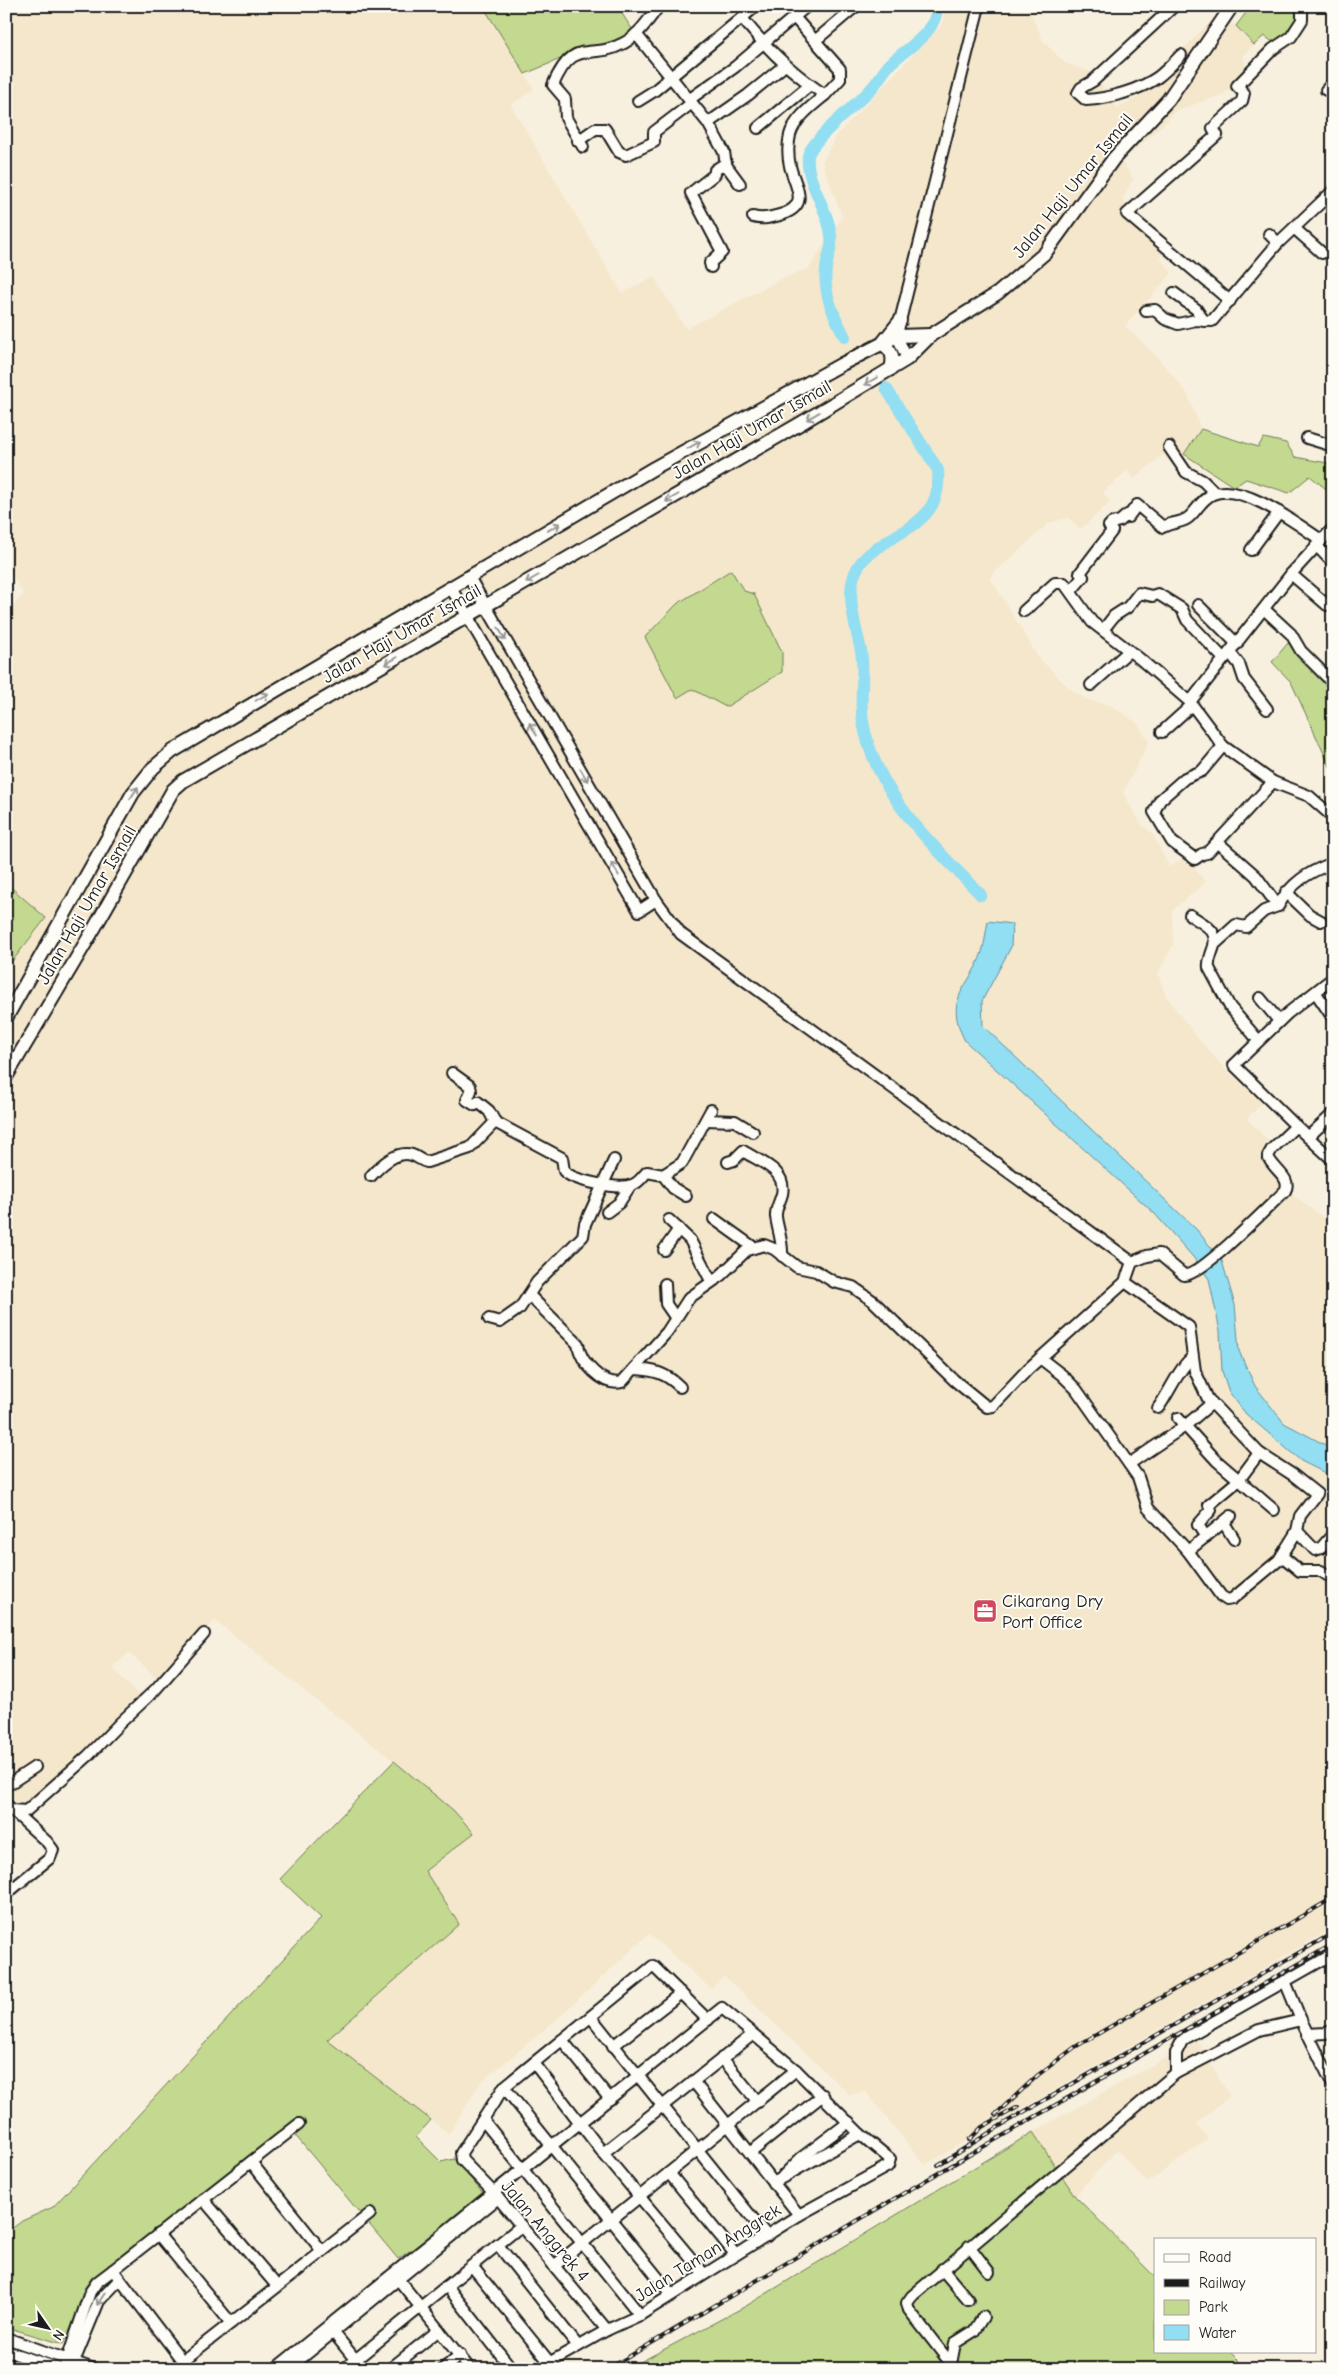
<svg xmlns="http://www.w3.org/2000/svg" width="1339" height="2375" viewBox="0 0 1339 2375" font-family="'Comic Neue',sans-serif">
<rect width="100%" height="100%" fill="#f8f0de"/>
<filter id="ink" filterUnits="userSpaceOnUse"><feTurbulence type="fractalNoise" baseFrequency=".02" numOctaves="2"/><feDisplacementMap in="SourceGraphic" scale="10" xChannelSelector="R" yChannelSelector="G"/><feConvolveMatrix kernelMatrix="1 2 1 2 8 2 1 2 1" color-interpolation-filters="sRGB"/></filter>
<g filter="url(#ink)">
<g fill="#f4e7cc">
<polygon points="6,6 483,6 534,89 511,105 622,293 654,277 686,329 783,278 809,268 842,217 822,162 837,135 941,25 946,6 1028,6 1043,41 1065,63 1094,73 1117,108 1150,90 1166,66 1218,14 1236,26 1254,45 1244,55 1246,77 1222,95 1175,111 1166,122 1122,162 1133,179 1123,198 1126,210 1165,251 1160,258 1172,273 1125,326 1157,357 1187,393 1201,429 1184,454 1170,449 1134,479 1127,471 1103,492 1110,502 1081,529 1068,518 1049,523 990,577 1038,657 1069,688 1088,700 1110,705 1137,723 1149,742 1123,793 1142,825 1153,834 1169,867 1185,857 1206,882 1172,911 1173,945 1158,974 1166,996 1196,1036 1224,1068 1262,1103 1247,1119 1273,1145 1260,1156 1287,1190 1333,1225 1333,1928 925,2165 865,2091 850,2095 724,1976 711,1989 649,1934 558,2018 480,2083 449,2134 327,2040 459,1924 425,1871 474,1833 453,1810 394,1761 214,1620 168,1688 129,1653 112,1667 144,1701 19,1813 6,1799 6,969 46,918 6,883 6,614 23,594 6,564"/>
<polygon points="1197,2040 1230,2096 1196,2124 1208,2139 1147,2183 1117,2150 1075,2196 1033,2132"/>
</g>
<g fill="#c2d98f" stroke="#6f7a56">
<polygon points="483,6 617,6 632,29 626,38 579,51 525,74"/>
<polygon points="1251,6 1292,6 1301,19 1288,38 1273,42 1264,36 1254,45 1236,26"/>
<polygon points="1201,429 1258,447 1264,438 1286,443 1295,457 1333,464 1333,491 1331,493 1310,476 1289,493 1246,479 1234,487 1184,454"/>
<polygon points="731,570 744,591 754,594 782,652 782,672 726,707 692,689 677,698 645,637 677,604"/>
<polygon points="1288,643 1323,672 1333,663 1333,773 1291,682 1272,662"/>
<polygon points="6,883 46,918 6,969"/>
<polygon points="394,1761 453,1810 474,1833 425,1871 459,1924 327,2040 431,2120 416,2137 441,2162 454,2159 487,2198 398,2259 290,2129 95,2279 63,2344 6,2327 6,2233 22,2221 53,2207 321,1918 280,1879"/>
<polygon points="1033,2132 1075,2196 1155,2277 1155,2351 1229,2351 1239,2361 1232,2369 627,2369 746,2306"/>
</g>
<path fill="#92def2" stroke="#63909c" d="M988 921 1012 924 1011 947 982 1001 983 1026 1197 1230 1222 1261 1235 1305 1239 1351 1255 1386 1284 1423 1333 1449V1477L1301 1461 1246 1414 1229 1392 1222 1371 1220 1331 1209 1279 1193 1257 1154 1213 965 1041C942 996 970 989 982 952 985 942 986 931 988 921Z"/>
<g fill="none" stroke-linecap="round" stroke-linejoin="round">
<g stroke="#92def2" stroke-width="12">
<path d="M845 337C834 316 823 294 826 269 827 257 833 248 831 236 829 210 805 181 808 156 811 140 857 104 870 90 878 82 883 71 891 63 908 47 937 33 937 6"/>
<path d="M886 388 938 470C943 528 893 528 863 560 841 585 855 622 861 651 865 675 859 699 863 722 876 795 932 844 981 895"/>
</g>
<defs>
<g id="minor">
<path d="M1174 6 1093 81 1081 88 1078 93 1086 100C1108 99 1140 90 1158 77 1166 71 1174 62 1181 55"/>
<path d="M742 18C766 48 793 74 825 95L840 79V69L794 17"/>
<polyline points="636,34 708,123 724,152 726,165 740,184"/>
<polyline points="816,40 856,6"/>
<polyline points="1326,90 1333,83"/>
<polyline points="690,99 735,67 807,6"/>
<polyline points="638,101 654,91 756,6"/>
<polyline points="708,123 748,95 785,65"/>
<polyline points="758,128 810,85"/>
<polyline points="578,141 595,129 605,129 619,152 626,155 654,142 654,132 692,103"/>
<path d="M583 147 566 118 565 99 553 85C575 35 589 62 624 43 639 35 649 19 659 6"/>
<path d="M753 217C763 220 773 217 783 214 811 204 794 185 790 166 788 157 788 144 790 135 794 119 813 105 825 95"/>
<polyline points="1294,228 1322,253"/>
<polyline points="1269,234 1278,243"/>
<polyline points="711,267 710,263 722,252 691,193 715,174 715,170 726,163"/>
<polyline points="1174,293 1196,309 1204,321"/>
<polyline points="1230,301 1127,214 1217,135 1213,128 1242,101 1244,93 1237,86 1273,49 1291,37 1302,20 1302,6"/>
<polyline points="1146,311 1155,310 1165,319 1178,324 1196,320 1212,321 1278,243 1333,191"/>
<polyline points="907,359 897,336 900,321 979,6"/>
<polyline points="1307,438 1333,446"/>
<polyline points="1169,447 1186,472 1203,481 1215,493"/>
<polyline points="1333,528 1291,574 1190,702 1223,746 1273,782 1309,796 1333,817"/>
<polyline points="1316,545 1333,563"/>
<polyline points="1251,550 1279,512"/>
<polyline points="1291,574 1327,605"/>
<polyline points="469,577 656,900 681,934 1132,1262"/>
<polyline points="451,588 639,911 656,900"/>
<path d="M1071 591 1083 577 1080 573 1112 531 1109 526 1112 523 1120 521 1127 515 1128 517 1137 505 1163 527C1173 521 1180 524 1188 518 1197 511 1201 499 1213 494 1242 482 1297 524 1321 540"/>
<polyline points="1198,605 1237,644"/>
<polyline points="1265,610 1291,634 1301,651 1333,683"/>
<polyline points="1024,611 1055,583 1064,583 1092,622 1140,659 1190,702"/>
<polyline points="1103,630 1114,616 1128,607 1139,593 1152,596 1158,594 1182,609 1187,620 1224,659"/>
<polyline points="1230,653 1239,664 1244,679 1267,709"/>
<polyline points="1091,685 1129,651"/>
<polyline points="1162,732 1192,705"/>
<polyline points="1223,746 1202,771 1185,778 1160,800 1154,812 1172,842 1195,859 1202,854 1207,853 1273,782"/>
<polyline points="1222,846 1256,876 1278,906"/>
<polyline points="1286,892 1310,915 1321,921"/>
<path d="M1190 915C1206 926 1221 930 1212 952 1210 958 1208 962 1209 968L1230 1007 1258 1040"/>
<path d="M1216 943 1236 925 1246 927 1264 911 1278 906C1291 883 1308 872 1333 863"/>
<polyline points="1316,993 1333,1018"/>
<polyline points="1260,998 1279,1021"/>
<polyline points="452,1073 470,1086 471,1091 467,1100 475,1105 478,1102 489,1111 495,1122"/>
<polyline points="706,1120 735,1121 753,1132"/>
<polyline points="1296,1126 1333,1160"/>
<polyline points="1308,1137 1333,1114"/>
<path d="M728 1162 734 1160 743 1151C760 1162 787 1170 782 1194 780 1202 775 1209 776 1217 778 1231 783 1242 782 1256"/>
<polyline points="663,1175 673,1188 686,1196"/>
<path d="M371 1176C380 1166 397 1150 412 1155 418 1157 421 1161 427 1162L470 1148 495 1122 562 1158 564 1171C573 1181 619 1190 632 1185 639 1183 642 1177 647 1172L663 1175 682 1163 711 1110"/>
<polyline points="607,1212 619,1203 630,1186"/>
<polyline points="714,1219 753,1247"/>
<polyline points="669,1220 690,1240 711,1281"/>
<polyline points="664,1250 679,1229"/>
<polyline points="665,1284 666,1304 675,1317"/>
<path d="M529 1295 578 1344C580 1362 603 1387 622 1382L667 1332 689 1298 719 1277 747 1250 764 1245 774 1249 797 1267 816 1271 834 1282 853 1287 873 1301 954 1380 987 1407 993 1406 1028 1369 1125 1282 1132 1262 1147 1256 1159 1254 1184 1275C1200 1277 1270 1205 1285 1191 1293 1178 1271 1168 1268 1156L1272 1149 1296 1126 1234 1065 1288 1013 1333 978"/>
<polyline points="489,1319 500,1322 520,1308 537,1282 583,1236 585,1224 614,1160"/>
<polyline points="1040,1358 1062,1375 1076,1389 1138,1477 1148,1508 1188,1551 1221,1596 1227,1600 1232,1599 1279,1560 1297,1531 1300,1516 1317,1494 1293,1475 1259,1453 1208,1399 1195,1371 1189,1327 1125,1282"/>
<path d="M634 1369C654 1370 666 1373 680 1387"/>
<path d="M1158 1408C1168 1395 1180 1366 1192 1358"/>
<polyline points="1178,1418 1217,1461 1274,1510"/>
<polyline points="1129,1464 1185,1426 1212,1403"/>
<polyline points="1224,1523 1234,1539"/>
<polyline points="1297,1531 1315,1550 1321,1548 1333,1534"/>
<polyline points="1206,1537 1198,1525 1211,1510 1209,1505 1239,1480 1259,1453"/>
<polyline points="1188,1551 1231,1516"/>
<polyline points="1282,1556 1300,1571 1321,1571 1327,1575"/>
<polyline points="6,1786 35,1767"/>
<polyline points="6,1804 12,1810 26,1811 88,1756 120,1723 155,1690 204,1634"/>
<polyline points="6,1894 50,1858 53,1850 47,1842 13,1811"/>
<polyline points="1285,1981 1301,2020 1333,2085"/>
<polyline points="591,2017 767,2236"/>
<polyline points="1307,2034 1326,2033 1333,2030"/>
<polyline points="562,2040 610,2099"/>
<polyline points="613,2046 681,1993"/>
<polyline points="722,2058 758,2102"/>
<polyline points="534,2063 603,2153 704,2274"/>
<polyline points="1176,2073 1259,2030 1301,2020"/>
<polyline points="693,2081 799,2215"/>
<polyline points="504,2087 671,2294"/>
<polyline points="483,2120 640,2315"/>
<polyline points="299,2124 113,2270 181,2359 185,2359 370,2214"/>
<polyline points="603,2153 752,2035"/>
<polyline points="750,2153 823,2095"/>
<polyline points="251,2162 322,2251"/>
<polyline points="669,2173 735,2254"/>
<polyline points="783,2176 801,2158 849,2122"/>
<polyline points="773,2183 860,2134"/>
<polyline points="203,2199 277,2286"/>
<polyline points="158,2234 231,2323"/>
<polyline points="498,2245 578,2346"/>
<polyline points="969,2246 989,2272"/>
<polyline points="472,2266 550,2363"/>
<polyline points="554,2266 796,2070"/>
<polyline points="942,2269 968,2300"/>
<polyline points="394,2274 470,2369"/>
<polyline points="447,2286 512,2369"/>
<polyline points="329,2327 363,2369"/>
<polyline points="607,2330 494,2193 462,2160 461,2153 504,2087 653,1966 708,2020"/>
<polyline points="6,2338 94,2369"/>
<polyline points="6,2351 61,2369"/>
<polyline points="951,2364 955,2343 974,2331 983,2317"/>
<polyline points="64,2369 90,2292 97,2282 113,2270"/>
<polyline points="71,2369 99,2301 120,2279"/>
<polyline points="275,2369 722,2008 796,2070 860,2134 890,2159 888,2166 799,2215 640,2315 607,2330 538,2369"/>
<polyline points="288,2369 498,2198"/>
<polyline points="344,2369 521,2226"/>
<polyline points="390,2369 439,2330"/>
<polyline points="443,2369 460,2355"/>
<polyline points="955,2369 909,2310 907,2303 912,2296 1176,2073 1176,2053 1182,2041 1187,2037 1333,1954"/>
</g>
<g id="major">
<polyline points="884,341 900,321"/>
<path d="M882 344C893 350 894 358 891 369"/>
<polyline points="6,1018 133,793 153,768 173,751 654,468 842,364 897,336 931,335"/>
<polyline points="6,1077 95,927 173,790 183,781 803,422 907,359 931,335 998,293 1045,253 1114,158 1168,100 1232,6"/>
</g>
</defs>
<use href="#minor" stroke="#1c1c1c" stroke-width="14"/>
<use href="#major" stroke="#1c1c1c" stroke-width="16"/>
<use href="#minor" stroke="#fdfcf7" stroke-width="10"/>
<use href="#major" stroke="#fdfcf7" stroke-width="12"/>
<defs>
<g id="rail">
<polyline points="995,2115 1038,2075 1075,2047 1333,1898"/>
<polyline points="969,2140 982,2127 1018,2107"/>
<polyline points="938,2165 1008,2121 1333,1933"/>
<polyline points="608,2369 909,2190 1333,1944"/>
</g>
</defs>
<use href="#rail" stroke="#1c1c1c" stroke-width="4"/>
<use href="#rail" stroke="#fdfcf7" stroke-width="2" stroke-dasharray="5.5" stroke-linecap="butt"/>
</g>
<defs><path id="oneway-shaft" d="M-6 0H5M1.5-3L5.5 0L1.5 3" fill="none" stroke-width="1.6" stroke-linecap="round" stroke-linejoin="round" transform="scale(1.25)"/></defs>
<g stroke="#989794">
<use href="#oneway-shaft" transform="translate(871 381) rotate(149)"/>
<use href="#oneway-shaft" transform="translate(813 416) rotate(149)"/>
<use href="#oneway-shaft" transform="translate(694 445) rotate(-29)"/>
<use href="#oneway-shaft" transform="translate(672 498) rotate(150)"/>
<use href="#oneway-shaft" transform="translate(554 527) rotate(-31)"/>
<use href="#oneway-shaft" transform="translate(532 579) rotate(150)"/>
<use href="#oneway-shaft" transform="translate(502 634) rotate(60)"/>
<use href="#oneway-shaft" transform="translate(391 661) rotate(149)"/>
<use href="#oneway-shaft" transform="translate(262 697) rotate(-30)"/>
<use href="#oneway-shaft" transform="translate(533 729) rotate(-120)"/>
<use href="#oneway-shaft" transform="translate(584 775) rotate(60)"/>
<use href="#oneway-shaft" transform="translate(134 793) rotate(-56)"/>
<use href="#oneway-shaft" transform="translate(615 869) rotate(-120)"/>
<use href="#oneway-shaft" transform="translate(101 2299) rotate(123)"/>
</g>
</g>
<defs>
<symbol id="office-square" viewBox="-11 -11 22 22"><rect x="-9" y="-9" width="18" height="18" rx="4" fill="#d1495b" stroke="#fdfcf7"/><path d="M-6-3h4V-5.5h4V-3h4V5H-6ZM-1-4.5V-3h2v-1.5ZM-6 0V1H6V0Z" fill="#fff"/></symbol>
</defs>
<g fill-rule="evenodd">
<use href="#office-square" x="971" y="1597" width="28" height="28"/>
</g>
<g text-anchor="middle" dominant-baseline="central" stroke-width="4" stroke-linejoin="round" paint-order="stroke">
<g font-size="18" fill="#1c1c1c" stroke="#fdfcf7">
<text transform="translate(1073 186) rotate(-51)">Jalan Haji Umar Ismail</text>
<text transform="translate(752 430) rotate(-30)">Jalan Haji Umar Ismail</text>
<text transform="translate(402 634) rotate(-30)">Jalan Haji Umar Ismail</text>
<text transform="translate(87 905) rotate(-60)">Jalan Haji Umar Ismail</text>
<text transform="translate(545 2231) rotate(50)">Jalan Anggrek 4</text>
<text transform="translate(708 2253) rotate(-32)">Jalan Taman Anggrek</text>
</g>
<g font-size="18" fill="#1c1c1c" stroke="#fdfcf7" text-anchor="start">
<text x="1002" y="1601">Cikarang Dry<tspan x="1002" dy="21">Port Office</tspan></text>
</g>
</g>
<rect width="1339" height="2375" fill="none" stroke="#fdfcf7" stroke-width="25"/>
<rect x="12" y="12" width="1314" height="2350" fill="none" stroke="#1c1c1c" stroke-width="2" filter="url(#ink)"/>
<rect x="1154" y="2238" width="162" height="115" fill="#fdfcf7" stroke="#a3a29f"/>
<rect x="1164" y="2254" width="25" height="8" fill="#fdfcf7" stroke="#a3a29f"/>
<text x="1199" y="2262" font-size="15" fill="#1c1c1c">Road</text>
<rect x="1164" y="2279" width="25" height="8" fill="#1c1c1c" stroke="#a3a29f"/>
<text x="1199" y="2288" font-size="15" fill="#1c1c1c">Railway</text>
<rect x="1164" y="2300" width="25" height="15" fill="#c2d98f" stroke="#a3a29f"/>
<text x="1199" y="2312" font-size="15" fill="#1c1c1c">Park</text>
<rect x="1164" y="2325" width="25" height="15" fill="#92def2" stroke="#a3a29f"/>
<text x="1199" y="2338" font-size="15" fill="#1c1c1c">Water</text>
<g transform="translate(48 2328) rotate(124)" stroke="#fdfcf7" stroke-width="4" paint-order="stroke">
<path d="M0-4L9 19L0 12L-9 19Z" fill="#1c1c1c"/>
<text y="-8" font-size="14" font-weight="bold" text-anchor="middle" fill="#1c1c1c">N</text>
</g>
</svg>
